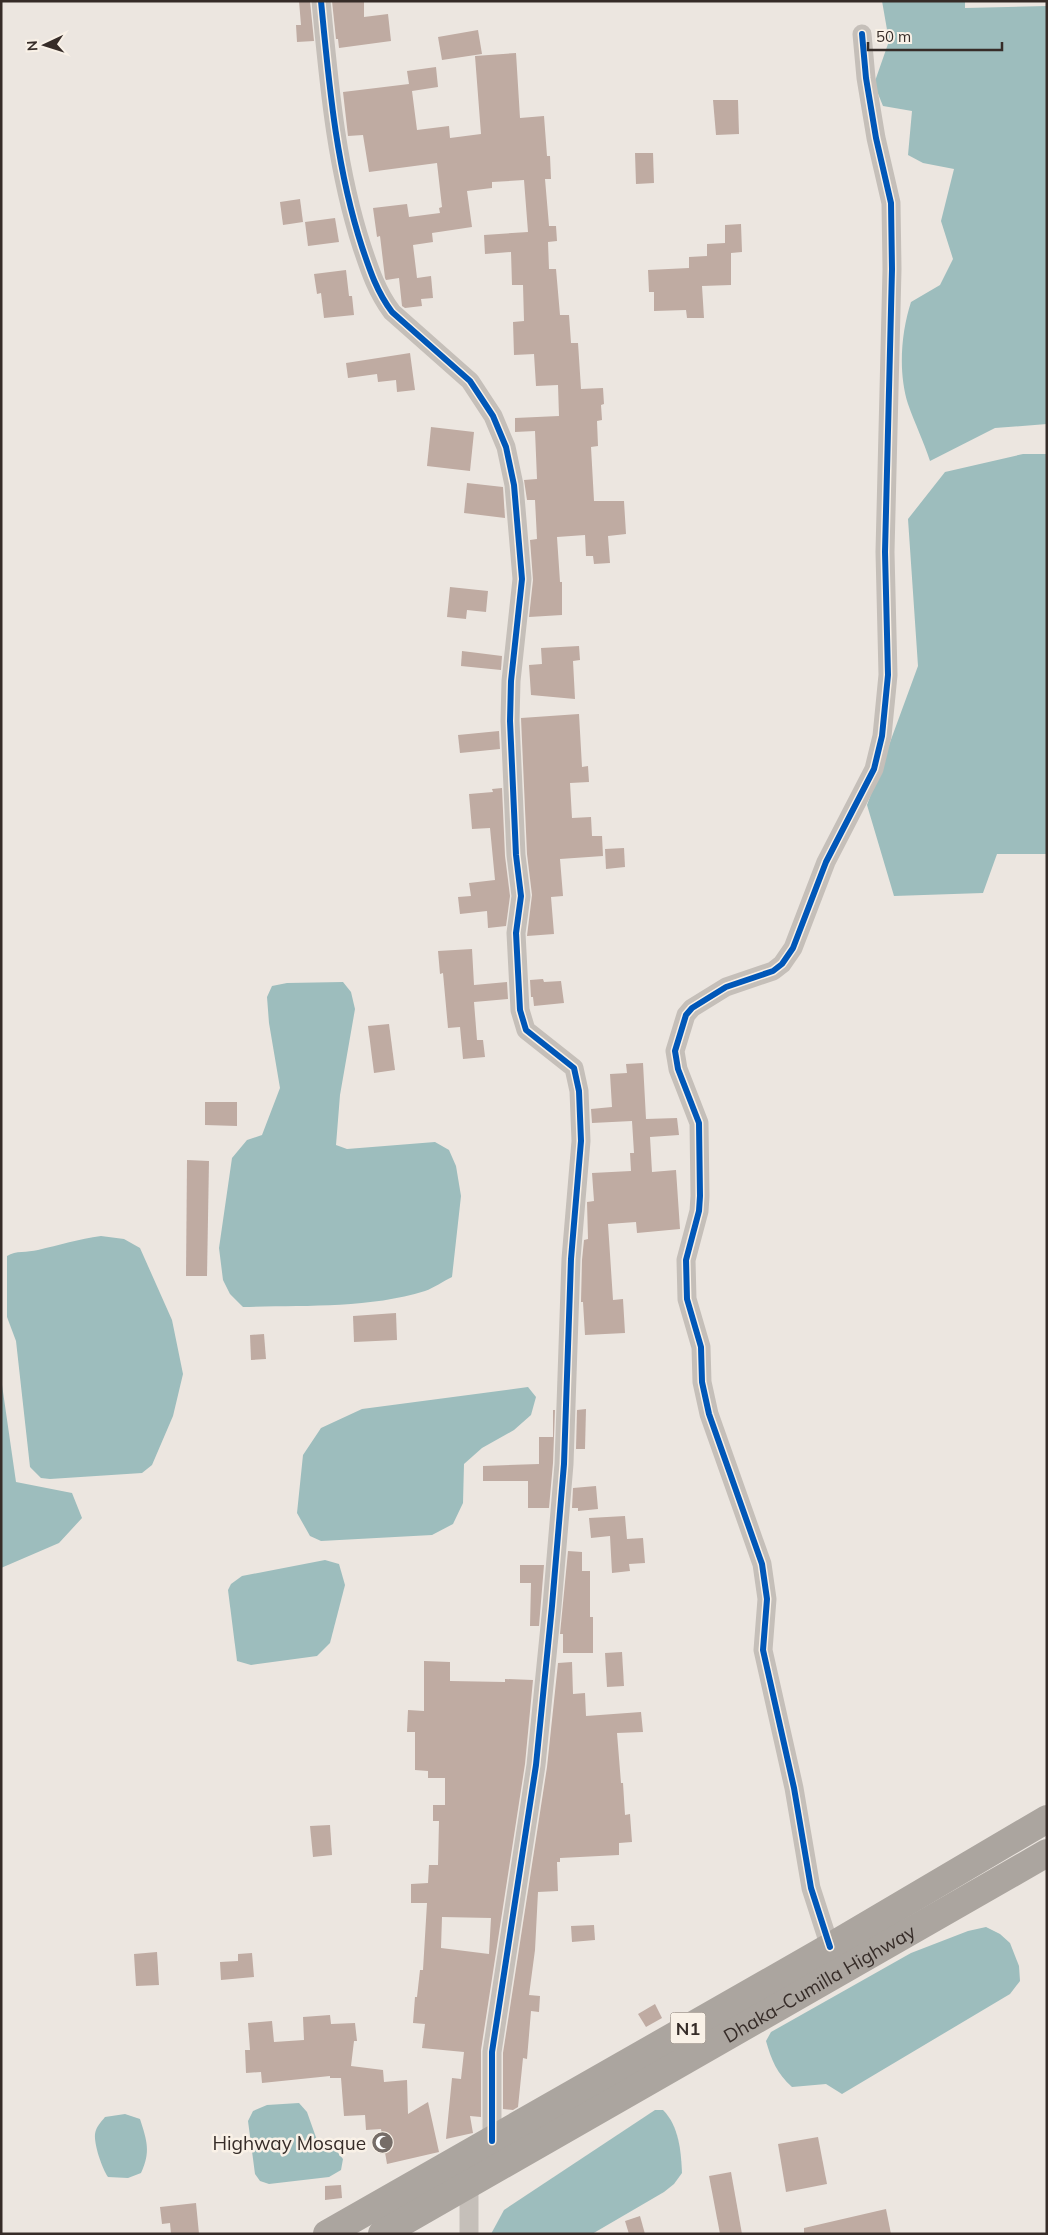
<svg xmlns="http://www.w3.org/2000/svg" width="1048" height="2235" viewBox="0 0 1048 2235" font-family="Mulish,sans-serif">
<rect width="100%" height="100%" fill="#ece6e0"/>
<g fill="#9dbdbd">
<path d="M882 1H965V8L1047 6V424L995 428 930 461C924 442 915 424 908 404 898 372 901 333 911 302L940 285 953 259 941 221 954 169 923 163 908 155 912 111 883 106 874 84 889 41Z"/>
<polygon points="1023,454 1047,454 1047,854 997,854 983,893 894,896 867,805 918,666 908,519 945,472"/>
<path d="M343 982 351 992 355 1009 340 1095 336 1145 347 1149 435 1142 449 1150 456 1166 461 1196 452 1277C443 1281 434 1288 425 1291 367 1309 302 1305 243 1307L230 1294 223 1280 219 1248 232 1158 247 1140 262 1135 280 1088 269 1023 267 997 272 986 287 983Z"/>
<path d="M101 1236 124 1239 140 1248 172 1320 183 1374 173 1416 152 1465 142 1473 50 1479 41 1478 30 1467 16 1341 7 1317V1256C16 1250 27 1253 38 1250 59 1245 79 1239 101 1236Z"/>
<polygon points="1,1378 16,1482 72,1493 82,1518 59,1543 1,1568"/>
<polygon points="528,1387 536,1397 531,1415 514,1430 482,1448 464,1464 463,1503 453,1524 432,1535 321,1541 310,1536 297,1513 303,1455 321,1428 362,1409"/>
<polygon points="325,1560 339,1564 345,1585 330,1643 317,1656 251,1665 237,1661 228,1590 231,1584 242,1576"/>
<path d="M986 1927 1000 1934 1010 1943 1019 1966 1020 1981 1010 1994 842 2094 826 2084 792 2087C777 2074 771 2059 766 2041L771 2032 911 1953 968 1931Z"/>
<polygon points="299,2103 307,2112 318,2143 334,2148 343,2159 341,2170 329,2177 269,2184 260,2181 255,2174 248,2121 253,2111 267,2105"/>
<path d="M655 2110H663C679 2126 681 2151 682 2173L674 2184 664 2192 592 2234H491L504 2210Z"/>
<path d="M125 2114 140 2119C147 2141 151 2152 141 2173L128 2178 108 2177C102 2168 94 2145 95 2134 96 2127 101 2122 105 2117Z"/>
</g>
<g fill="#bfaba2" fill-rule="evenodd">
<polygon points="299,1 310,1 314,41 297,42 296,25 301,25"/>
<polygon points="332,1 364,1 364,17 388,14 391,41 339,48 338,39 336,39"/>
<polygon points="478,30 482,54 442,60 438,37"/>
<polygon points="516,53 520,118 544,116 547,156 550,156 551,179 545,179 549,226 556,226 557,241 548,242 549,269 556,269 560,315 569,315 571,343 578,343 581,389 603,388 604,404 601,405 602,420 597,421 598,446 591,447 594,501 624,501 626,534 608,536 610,563 594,564 593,556 586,556 585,535 557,537 560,582 562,582 562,615 529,617 533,580 530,540 537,539 535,500 527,500 524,480 537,479 535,431 515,432 515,418 559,416 558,385 536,386 534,354 514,355 513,322 524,321 523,285 512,285 511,252 485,254 484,235 528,232 524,180 492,182 492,188 467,191 472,227 432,233 433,242 413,245 417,278 431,276 433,298 421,299 422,306 405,308 402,306 399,278 386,280 385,278 380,236 377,237 373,208 407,204 409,217 440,213 439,208 442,207 437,163 369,172 363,135 348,136 343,92 409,84 407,71 436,67 438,87 412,91 417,130 449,126 450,138 481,134 475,56"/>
<polygon points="713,100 738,100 739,134 716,135"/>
<polygon points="635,153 653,153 654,183 636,184"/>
<polygon points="300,199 303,222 283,225 280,202"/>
<polygon points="335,218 339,242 308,246 305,222"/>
<polygon points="741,224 742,252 731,253 731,285 702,286 704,318 687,318 686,310 654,311 654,292 649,292 648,270 689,268 689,257 707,256 707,244 725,243 725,225"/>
<polygon points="346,270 349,296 352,296 354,315 324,318 321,293 317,294 314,274"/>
<polygon points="410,353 415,390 397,392 396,380 378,382 377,374 348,378 346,363"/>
<polygon points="431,427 474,432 470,471 427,466"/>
<polygon points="467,483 503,487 505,518 464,513"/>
<polygon points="450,587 488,591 486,612 467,610 466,619 447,617"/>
<polygon points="579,646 580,660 573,661 575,699 531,695 529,665 542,664 541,648"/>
<polygon points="462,651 502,656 501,670 461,666"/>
<polygon points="579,714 582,767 588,766 589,782 570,783 572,818 591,817 592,836 602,836 603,856 560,859 563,896 551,897 554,934 527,936 532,895 527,854 521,718"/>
<polygon points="499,731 500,749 460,753 458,735"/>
<polygon points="502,788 505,856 510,896 506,926 488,928 487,911 460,914 458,897 471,896 469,883 495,880 490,828 472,829 469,794 493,792 492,789"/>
<polygon points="624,848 625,867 606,869 605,849"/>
<polygon points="472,949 474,985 507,982 508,999 474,1002 477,1040 483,1040 485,1057 463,1059 460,1027 448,1028 443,973 440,974 438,951"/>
<polygon points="543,979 544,982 561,981 564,1003 534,1006 533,997 531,997 530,980"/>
<polygon points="389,1024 395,1070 374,1073 368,1026"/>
<polygon points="643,1063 646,1119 677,1118 679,1135 650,1137 652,1172 676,1170 680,1229 637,1233 636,1222 608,1224 613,1300 623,1299 625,1333 585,1335 583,1302 581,1302 582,1260 584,1240 588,1239 587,1202 594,1201 592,1173 631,1171 630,1153 634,1153 632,1121 592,1123 591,1109 612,1107 610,1074 627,1073 626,1064"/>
<polygon points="205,1102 237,1102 237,1126 205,1125"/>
<polygon points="187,1160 209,1161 207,1276 186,1276"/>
<polygon points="396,1313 397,1340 354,1342 353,1316"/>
<polygon points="264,1334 266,1359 251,1360 250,1335"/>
<polygon points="586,1409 585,1449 576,1449 577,1410"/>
<polygon points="553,1410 555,1410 553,1463 549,1508 528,1508 528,1481 483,1481 483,1466 539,1464 539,1437 553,1437"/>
<polygon points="596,1486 598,1509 578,1511 578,1508 572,1508 573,1488"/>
<polygon points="625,1516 627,1539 643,1538 645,1563 629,1564 630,1571 612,1573 610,1536 591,1538 589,1518"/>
<polygon points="568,1551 582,1552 582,1571 590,1571 590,1617 593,1617 593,1653 563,1653 563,1634 560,1634"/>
<polygon points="520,1565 544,1565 539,1626 530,1626 531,1583 520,1583"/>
<polygon points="622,1652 624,1686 607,1687 605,1653"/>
<path d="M424 1661 450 1662V1681L505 1682V1679L533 1680 525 1764 481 2050V2117L470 2116 473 2133 446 2139 452 2078 461 2079 464 2052 422 2048 425 2024 413 2023 415 1997H417L420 1970H423L427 1903H411V1884L428 1883 429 1865H438L439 1821H433V1805H445V1778H428V1771L415 1770V1732H407L408 1710 424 1711ZM442 1917 491 1918 489 1954 441 1948Z"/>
<polygon points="572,1662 573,1694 585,1693 586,1716 641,1712 643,1732 617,1733 621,1783 623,1783 625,1815 630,1814 632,1842 619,1843 619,1855 560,1858 560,1862 557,1862 558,1891 538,1892 535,1950 529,1995 540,1996 539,2012 531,2011 527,2059 523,2058 518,2107 513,2110 503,2109 503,2053 547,1767 558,1663"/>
<polygon points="330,1825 332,1855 313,1857 310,1826"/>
<polygon points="594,1925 595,1940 572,1942 571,1926"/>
<polygon points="157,1952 159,1985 136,1986 134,1954"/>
<polygon points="252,1953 254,1977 221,1980 220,1962 238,1961 238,1954"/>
<polygon points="655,2004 662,2018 646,2027 638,2014"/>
<polygon points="330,2015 331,2024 355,2023 357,2041 354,2041 351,2066 383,2070 384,2082 407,2080 408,2114 428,2102 439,2152 387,2164 381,2129 366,2130 365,2115 344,2116 341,2078 330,2078 330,2076 262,2083 261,2072 246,2073 245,2050 250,2050 248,2023 272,2021 274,2042 304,2040 303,2017"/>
<polygon points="818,2137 827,2184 786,2192 778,2144"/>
<polygon points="731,2172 742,2234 720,2234 709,2176"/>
<polygon points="341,2185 342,2198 325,2200 325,2186"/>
<polygon points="196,2203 199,2234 171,2234 170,2223 162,2224 160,2207"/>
<polygon points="886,2209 891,2234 804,2234 804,2228"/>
<polygon points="640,2216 645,2234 629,2234 625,2221"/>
</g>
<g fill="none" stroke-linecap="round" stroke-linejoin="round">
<g stroke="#c5bfb9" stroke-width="19">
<path d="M321 1C329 84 336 167 362 247 370 271 377 292 392 312L470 381 493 416 506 447 514 485 522 579 511 681 510 721 516 855 521 896 516 933 520 1010 526 1030 574 1068 579 1091 581 1141 571 1259 564 1464 552 1606 536 1765 492 2052V2141"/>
<polyline points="830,1947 811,1888 794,1788 763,1650 767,1599 762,1564 709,1414 702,1382 701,1347 687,1299 686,1260 699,1211 700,1196 699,1123 678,1069 675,1051 686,1015 692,1008 726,987 773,971 782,964 793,948 826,862 874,769 882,736 888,675 885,552 892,269 891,203 876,138 866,78 862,34"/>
<polyline points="469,2234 469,2185"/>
</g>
<g stroke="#aba59f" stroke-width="28">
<polyline points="327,2234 830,1947 1047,1819"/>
<path id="s1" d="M382 2234 1047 1853"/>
</g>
<defs>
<g id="cycleway">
<path d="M321 1C329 84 336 167 362 247 370 271 377 292 392 312L470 381 493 416 506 447 514 485 522 579 511 681 510 721 516 855 521 896 516 933 520 1010 526 1030 574 1068 579 1091 581 1141 571 1259 564 1464 552 1606 536 1765 492 2052V2141"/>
<polyline points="830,1947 811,1888 794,1788 763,1650 767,1599 762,1564 709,1414 702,1382 701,1347 687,1299 686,1260 699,1211 700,1196 699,1123 678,1069 675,1051 686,1015 692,1008 726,987 773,971 782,964 793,948 826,862 874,769 882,736 888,675 885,552 892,269 891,203 876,138 866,78 862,34"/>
</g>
</defs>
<use href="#cycleway" stroke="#f9f1e7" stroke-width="9"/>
<use href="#cycleway" stroke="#0057b8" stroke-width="6"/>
</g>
<defs>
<symbol id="mosque-disc" viewBox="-11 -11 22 22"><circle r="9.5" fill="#766d68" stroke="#f9f1e7"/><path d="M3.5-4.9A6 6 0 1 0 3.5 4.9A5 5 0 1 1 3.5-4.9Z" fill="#fff"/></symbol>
</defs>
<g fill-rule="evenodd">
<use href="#mosque-disc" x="370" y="2130" width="25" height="25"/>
</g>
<g text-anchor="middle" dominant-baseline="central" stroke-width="5" stroke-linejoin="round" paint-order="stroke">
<rect fill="#f9f1e7" stroke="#706761" stroke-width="1" x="670.5" y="2012.5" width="35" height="31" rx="4"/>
<g font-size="18" font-weight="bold" fill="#362c28">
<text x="688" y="2028">N1</text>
</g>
<g font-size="19" fill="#362c28" stroke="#f9f1e7">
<text stroke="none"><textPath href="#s1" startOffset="504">Dhaka–Cumilla Highway</textPath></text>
</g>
<g font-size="19" fill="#362c28" stroke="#f9f1e7" text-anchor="end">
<text x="366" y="2143">Highway Mosque</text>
</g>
</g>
<rect width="1048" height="2235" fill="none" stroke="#362c28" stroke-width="5"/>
<g transform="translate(45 45) rotate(266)" stroke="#f9f1e7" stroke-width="4" paint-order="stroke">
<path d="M0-4L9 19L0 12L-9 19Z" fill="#362c28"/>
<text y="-8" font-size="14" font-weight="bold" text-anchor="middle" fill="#362c28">N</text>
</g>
<path d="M868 42v8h134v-8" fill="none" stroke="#362c28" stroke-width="2.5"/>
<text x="876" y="42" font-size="15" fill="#362c28" stroke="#f9f1e7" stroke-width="4" paint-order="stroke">50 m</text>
</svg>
